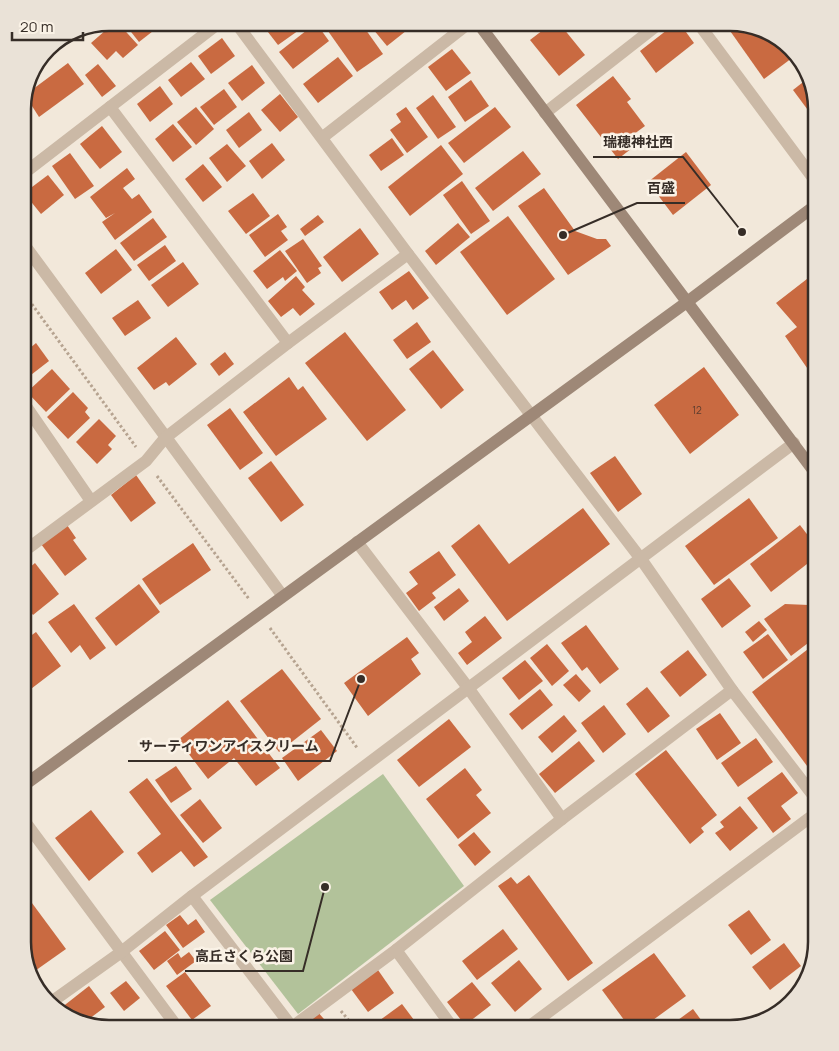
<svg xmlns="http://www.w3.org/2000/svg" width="839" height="1051" viewBox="0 0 839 1051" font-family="Manrope,'Noto Sans JP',sans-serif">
<rect width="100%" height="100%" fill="#f2e8da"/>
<polygon fill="#b2c29a" points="383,774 464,886 298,1014 210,900"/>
<g fill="#c96a41">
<polygon points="114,23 118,23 138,45 123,58 116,51 107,60 91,43"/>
<polygon points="124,23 161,23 162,24 139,42"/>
<polygon points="261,23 309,23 278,45"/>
<polygon points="316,23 329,41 293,69 279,52"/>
<polygon points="325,23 361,23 383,54 357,72 323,24"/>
<polygon points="368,23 416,23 387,46"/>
<polygon points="552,23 559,23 585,55 559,76 530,40"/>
<polygon points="735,23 773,34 796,55 764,79 728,28"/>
<polygon points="667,30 686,32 694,43 656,73 640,51"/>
<polygon points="222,38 235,56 211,74 198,56"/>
<polygon points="452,49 471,73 446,91 428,67"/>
<polygon points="338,57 353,76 318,103 303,84"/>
<polygon points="191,62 205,79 181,97 168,80"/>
<polygon points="68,63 84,84 39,117 25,95"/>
<polygon points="98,64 116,86 102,97 85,75"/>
<polygon points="252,65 265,83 242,101 228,83"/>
<polygon points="613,76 631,99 627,102 645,126 630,137 636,145 618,159 576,105"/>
<polygon points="807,79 816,109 816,121 793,90"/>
<polygon points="471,80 489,106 465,122 448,97"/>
<polygon points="160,86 173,104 150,122 137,104"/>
<polygon points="224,89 237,107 214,125 200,107"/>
<polygon points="280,94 298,117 280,132 261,110"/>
<polygon points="433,95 456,127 438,139 416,108"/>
<polygon points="196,107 214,129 196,145 177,122"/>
<polygon points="406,107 428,137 407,153 390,130 401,122 396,114"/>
<polygon points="495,107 511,127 464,163 448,143"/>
<polygon points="249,112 262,130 239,148 226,130"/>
<polygon points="173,124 192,147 173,162 155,139"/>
<polygon points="102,126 122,152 100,169 80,144"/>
<polygon points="392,138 404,155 381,171 369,155"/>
<polygon points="272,143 285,160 262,179 249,161"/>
<polygon points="227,144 246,166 227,182 209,158"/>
<polygon points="441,145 463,174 410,216 388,187"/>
<polygon points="523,151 541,174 493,211 475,188"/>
<polygon points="686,152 711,185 673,215 648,182"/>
<polygon points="70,153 94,186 75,199 52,166"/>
<polygon points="203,164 222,187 203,202 185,179"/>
<polygon points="127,168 135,179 123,188 132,199 139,194 152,212 115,240 102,222 115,213 106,218 90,197"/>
<polygon points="48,175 64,195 41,214 24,193"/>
<polygon points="462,181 490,221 471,234 443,195"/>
<polygon points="544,188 575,231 597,239 606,239 611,246 568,275 518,206"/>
<polygon points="253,193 270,216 246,234 228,211"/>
<polygon points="278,214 287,227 281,231 288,240 265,257 249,235"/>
<polygon points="318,215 324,222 305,236 300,229"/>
<polygon points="508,216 555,279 507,315 460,252"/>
<polygon points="153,218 167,237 134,261 120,243"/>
<polygon points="458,223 470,237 436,265 425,251"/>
<polygon points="360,228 379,254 342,282 323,257"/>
<polygon points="303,239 322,266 318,268 321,273 307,283 285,251"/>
<polygon points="165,245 176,261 149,281 137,265"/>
<polygon points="116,249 132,270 101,294 85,273"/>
<polygon points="280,250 297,271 285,281 283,277 267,289 253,271"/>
<polygon points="183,262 199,284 168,307 151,285"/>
<polygon points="409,271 429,298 413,310 406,300 392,310 379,292"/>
<polygon points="816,272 816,381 785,336 797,327 776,303"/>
<polygon points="296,276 305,287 302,290 315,304 300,316 293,308 281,317 268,301"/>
<polygon points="138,300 151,318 125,336 112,318"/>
<polygon points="23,312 30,322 23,328"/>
<polygon points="417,322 431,342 407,359 393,340"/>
<polygon points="345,332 406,410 367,441 305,363"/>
<polygon points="176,337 197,364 169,386 166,382 154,390 137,368"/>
<polygon points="36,343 49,361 27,378 23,372 23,354"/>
<polygon points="433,350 464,390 441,409 409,369"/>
<polygon points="225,352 234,364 219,376 210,364"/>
<polygon points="704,367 739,415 690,454 654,405"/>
<polygon points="52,369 70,389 46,412 27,392"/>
<polygon points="289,377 298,390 303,386 327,419 276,456 243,412"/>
<polygon points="73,392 88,408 85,412 90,418 68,439 47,417"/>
<polygon points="230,408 263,453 240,470 207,425"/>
<polygon points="99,419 116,436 108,445 112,449 97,464 76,442"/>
<polygon points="615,456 642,494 618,512 590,473"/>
<polygon points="271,461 304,505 281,522 248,478"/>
<polygon points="136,475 156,503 131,522 111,495"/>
<polygon points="749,498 778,538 714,585 685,546"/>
<polygon points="583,508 610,544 507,621 451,546 479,524 509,564"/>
<polygon points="67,525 76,538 73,540 87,559 65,576 41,544"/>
<polygon points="800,525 816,546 816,557 771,592 750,564"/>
<polygon points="193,543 211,570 160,605 142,579"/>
<polygon points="439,551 456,575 432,593 436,598 419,611 406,593 418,584 409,572"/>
<polygon points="35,563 59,594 33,615 23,602 23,573"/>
<polygon points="729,578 751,606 722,628 701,599"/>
<polygon points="139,584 160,612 116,646 95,618"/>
<polygon points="459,588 469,601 444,621 434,607"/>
<polygon points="74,604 106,648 90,660 80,645 71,653 48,622"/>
<polygon points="785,604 809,605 816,616 816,637 791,656 764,619"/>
<polygon points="485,616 502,638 467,665 458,653 472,642 465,632"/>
<polygon points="759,621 767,630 753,642 745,632"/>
<polygon points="586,625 619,669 600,684 587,667 582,671 561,643"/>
<polygon points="36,632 61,666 23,695 23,653 28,649 25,640"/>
<polygon points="768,634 788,660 763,679 743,652"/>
<polygon points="407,637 419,653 411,659 421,674 368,716 344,683"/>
<polygon points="816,643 816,778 752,692"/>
<polygon points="547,644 569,671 552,686 530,658"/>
<polygon points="688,650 707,675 680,697 660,672"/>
<polygon points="525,660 543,681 519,700 502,678"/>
<polygon points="282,669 321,719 279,752 240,701"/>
<polygon points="576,674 591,691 579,702 563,685"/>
<polygon points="647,687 670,716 648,733 626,704"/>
<polygon points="540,689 553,705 522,730 509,714"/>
<polygon points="228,700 280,768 256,786 234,758 208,779 178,740"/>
<polygon points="604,705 626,734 603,753 581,723"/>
<polygon points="720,713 741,743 717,760 696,729"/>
<polygon points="564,715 577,731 552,753 538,737"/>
<polygon points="449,719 471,747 419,787 397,760"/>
<polygon points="321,730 337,751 298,781 282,758"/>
<polygon points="756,738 773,762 738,787 721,763"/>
<polygon points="579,741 595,761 555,793 539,774"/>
<polygon points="666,750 717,815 701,828 704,832 690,844 635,774"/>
<polygon points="176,766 192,789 171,803 155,780"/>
<polygon points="465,768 482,790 476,795 491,813 458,839 426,799"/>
<polygon points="782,772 798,793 781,806 791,819 773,833 747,798"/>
<polygon points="147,778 208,857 194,867 181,851 152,873 137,853 161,834 129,792"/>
<polygon points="200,799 222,828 203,843 180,815"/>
<polygon points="740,806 758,828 730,851 715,833 724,827 720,822"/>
<polygon points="91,810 124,852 89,881 55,838"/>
<polygon points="816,831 816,850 808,838"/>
<polygon points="474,832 491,852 475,866 458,845"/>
<polygon points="529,875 593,963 568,981 498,886 511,877 517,884"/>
<polygon points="29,899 66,949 32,973 23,942 23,904"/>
<polygon points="749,910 771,940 751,955 728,925"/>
<polygon points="180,915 188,925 196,919 205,932 183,948 166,925"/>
<polygon points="503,929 518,949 477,980 462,961"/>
<polygon points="165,931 180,950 154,970 139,951"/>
<polygon points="784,943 801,966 770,990 752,967"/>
<polygon points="189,952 196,961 177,975 167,961 178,953 181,958"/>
<polygon points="654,953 686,996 642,1028 630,1028 602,990"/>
<polygon points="519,960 542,989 515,1012 491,983"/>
<polygon points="378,970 394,993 368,1012 351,989"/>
<polygon points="185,972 211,1006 192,1020 166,986"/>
<polygon points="126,981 140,998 124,1011 110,993"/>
<polygon points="472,982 491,1005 465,1025 447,1002"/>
<polygon points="89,986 105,1007 85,1022 67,1017 61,1008"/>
<polygon points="402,1004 420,1028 374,1028 372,1026"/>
<polygon points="693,1009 707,1028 667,1028"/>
<polygon points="317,1011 330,1026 326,1028 310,1028 305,1021"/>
<polygon points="257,1023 261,1028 249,1028"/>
</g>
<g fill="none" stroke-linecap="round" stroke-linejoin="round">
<g stroke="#b6a390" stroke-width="3" stroke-dasharray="2.5 2.5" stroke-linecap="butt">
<polyline points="23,292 136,447"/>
<polyline points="157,476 249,599"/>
<polyline points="270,628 358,749"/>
<polyline points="341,1011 355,1028"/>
</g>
<g stroke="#cbb9a6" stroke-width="12">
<polyline points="236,23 408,254 641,559 732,690 816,799"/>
<polyline points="698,23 816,182"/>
<polyline points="110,107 288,343"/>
<polyline points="545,113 660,23"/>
<polyline points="323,137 469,23"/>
<polyline points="23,174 219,23"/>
<polyline points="23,243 282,595"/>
<polyline points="23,402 91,501"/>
<polyline points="357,542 469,689 562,819 732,690"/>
<polyline points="23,552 146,461 165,438 288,343 408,254"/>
<polyline points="23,819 178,1028"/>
<polyline points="192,896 292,1027 396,950 562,819"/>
<polyline points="396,950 453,1028"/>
<polyline points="50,1003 120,953 192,896 794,443"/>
<polyline points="527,1028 816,813"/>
</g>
<g stroke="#9e8877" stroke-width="12">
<polyline points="478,23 816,474"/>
<polyline points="23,786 687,302 816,205"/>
</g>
</g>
<g text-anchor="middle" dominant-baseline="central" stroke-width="5" stroke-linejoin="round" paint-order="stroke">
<g font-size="10" fill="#5b3c2e">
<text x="697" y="410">12</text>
</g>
</g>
<path d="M0 0H839V1051H0ZM109 31H730A78 78 0 0 1 808 109V942A78 78 0 0 1 730 1020H109A78 78 0 0 1 31 942V109A78 78 0 0 1 109 31Z" fill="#eae2d7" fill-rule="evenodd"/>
<path fill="none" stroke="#362d27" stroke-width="2.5" d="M109 31H730A78 78 0 0 1 808 109V942A78 78 0 0 1 730 1020H109A78 78 0 0 1 31 942V109A78 78 0 0 1 109 31Z"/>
<path fill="none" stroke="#362d27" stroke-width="2" d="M742 232L683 157H593M563 235L637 203H685M361 679L330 761H128M325 887L303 971H185"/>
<g fill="#362d27" stroke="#faf2e6" stroke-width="2">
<circle cx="742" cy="232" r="5"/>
<circle cx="563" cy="235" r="5"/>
<circle cx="361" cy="679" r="5"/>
<circle cx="325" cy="887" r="5"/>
</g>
<g font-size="14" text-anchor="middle" font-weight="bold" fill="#362d27" stroke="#faf2e6" stroke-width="5" stroke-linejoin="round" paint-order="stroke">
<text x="638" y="147">瑞穂神社西</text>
<text x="661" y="193">百盛</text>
<text x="229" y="751">サーティワンアイスクリーム</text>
<text x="244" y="961">高丘さくら公園</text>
</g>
<path d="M12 32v8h71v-8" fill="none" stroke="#362d27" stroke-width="2.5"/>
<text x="20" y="32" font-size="15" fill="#362d27" stroke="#faf2e6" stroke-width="4" paint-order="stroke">20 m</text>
</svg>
